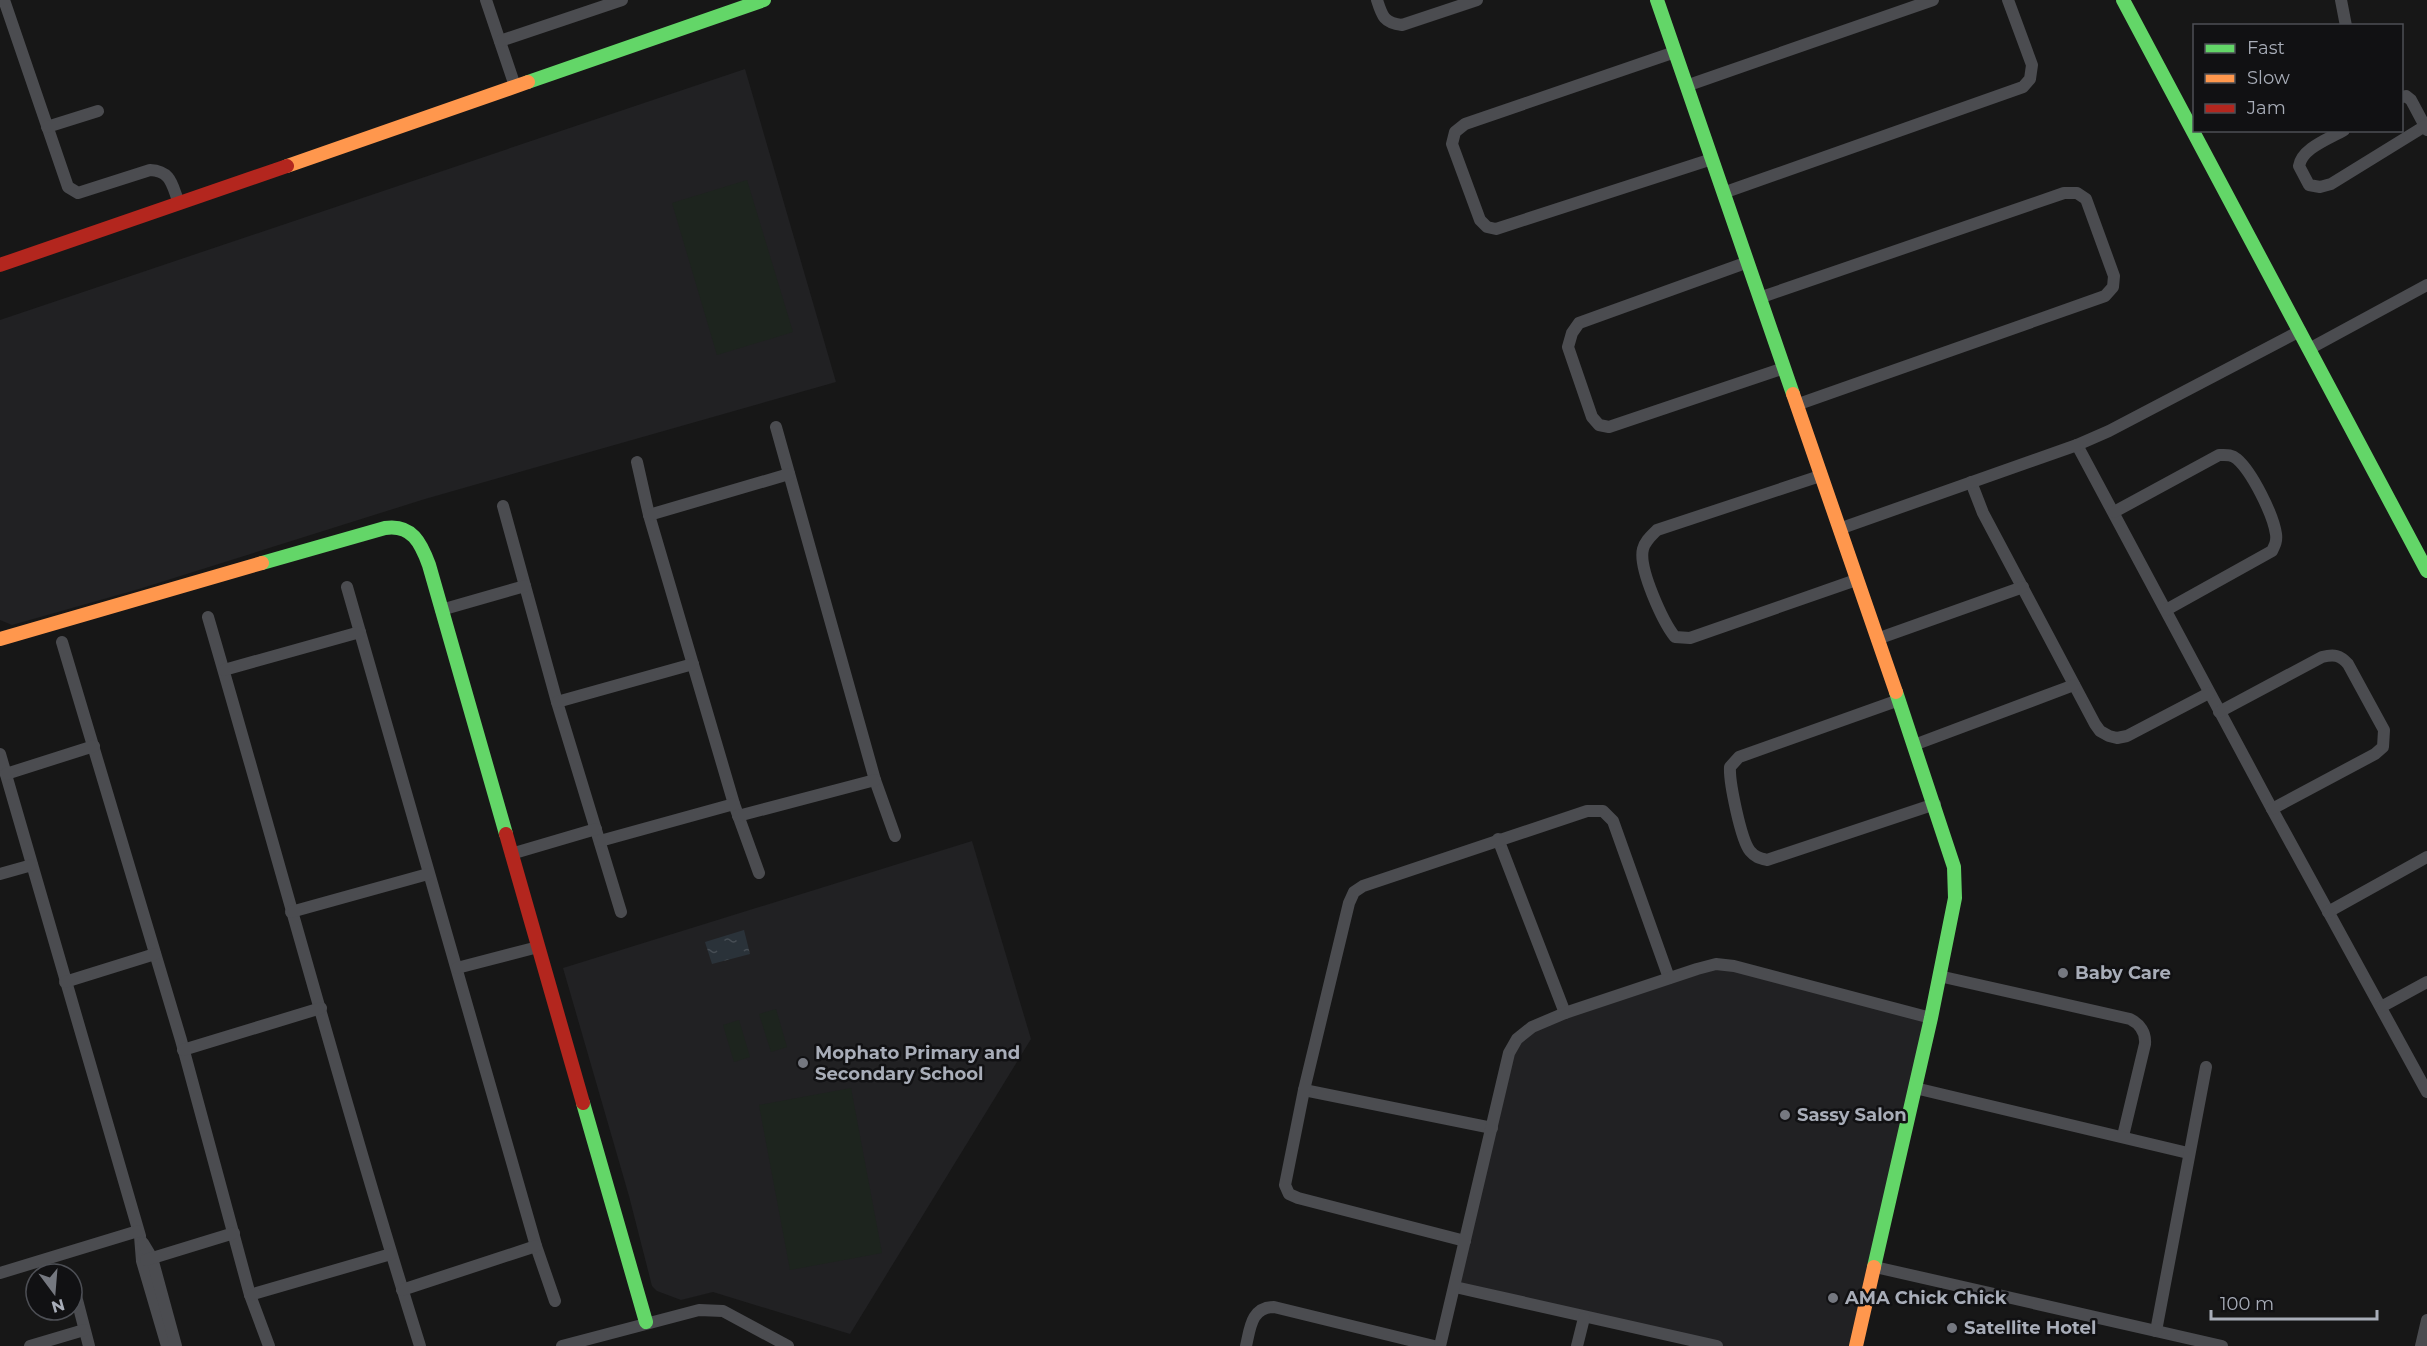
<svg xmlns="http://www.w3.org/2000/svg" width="2427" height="1346" viewBox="0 0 2427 1346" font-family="Montserrat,sans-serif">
<defs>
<pattern id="water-ripples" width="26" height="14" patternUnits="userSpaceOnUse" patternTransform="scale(1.5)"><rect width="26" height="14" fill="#2a3239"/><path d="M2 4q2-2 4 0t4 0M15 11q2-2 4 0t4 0" fill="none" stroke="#464d54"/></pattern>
</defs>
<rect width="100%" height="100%" fill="#171717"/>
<g fill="#212123">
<polygon points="745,69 836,382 425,499 139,589 12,625 0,620 0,320"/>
<polygon points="972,841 1031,1039 850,1334 713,1292 681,1300 657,1291 652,1286 629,1196 563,968"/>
<polygon points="1716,964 1931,1018 1856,1346 1717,1346 1455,1287 1509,1053 1532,1027"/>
</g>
<g fill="#1d241e">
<polygon points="747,180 793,332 717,355 672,203"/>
<polygon points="776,1009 787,1047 771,1052 759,1014"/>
<polygon points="739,1020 750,1057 734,1062 723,1025"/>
<polygon points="851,1088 882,1253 790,1270 759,1105"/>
</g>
<polygon fill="url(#water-ripples)" points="744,930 750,954 712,964 705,942"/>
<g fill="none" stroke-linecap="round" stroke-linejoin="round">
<g stroke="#4b4c50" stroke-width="12">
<path d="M4 0 68 187 78 193 150 170C172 171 172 186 179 203"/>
<polyline points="486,0 515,86"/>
<path d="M1377 0C1382 16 1384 23 1402 25L1477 0"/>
<polyline points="2341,0 2346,26"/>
<polyline points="500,41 622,0"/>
<polyline points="1675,52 1465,124 1455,132 1452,144 1480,220 1487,227 1496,229 1712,159"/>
<polyline points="1686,86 1933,0"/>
<polyline points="2402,97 2406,96 2411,100 2427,130"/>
<polyline points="47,127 98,111"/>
<path d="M2344 130C2329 139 2302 148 2299 166L2309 185 2320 187 2331 184 2425 126"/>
<polyline points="1723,193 2023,87 2030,79 2032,65 2008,0"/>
<polyline points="1748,262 1579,323 1572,333 1568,347 1592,417 1599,425 1609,427 1784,368"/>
<polyline points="1759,298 2064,193 2077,193 2086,199 2114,276 2113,287 2105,296 1796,405"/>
<polyline points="2309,349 2427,285"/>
<polyline points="776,427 875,780 895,836"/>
<polyline points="2077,445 2272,809 2427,1092"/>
<polyline points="637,462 649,515 734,804 759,873"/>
<path d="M1820 476 1657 530C1651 536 1645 541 1643 549 1638 568 1663 622 1675 637L1690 638 1856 580"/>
<polyline points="1971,482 1983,513 2095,724 2100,731 2109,736 2117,738 2127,736 2209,693"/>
<polyline points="503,506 557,702 621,912"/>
<path d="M2114 512 2219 455C2226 455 2231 454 2237 459 2252 472 2273 514 2276 534 2277 541 2275 545 2272 551L2166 610"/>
<polyline points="649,515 789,474"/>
<polyline points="1839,529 2077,445 2109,431 2300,331"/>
<polyline points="347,587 536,1246 555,1301"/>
<polyline points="441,610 525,586"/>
<path d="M208 617C279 860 344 1104 420 1346"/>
<polyline points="1877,639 2023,587"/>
<polyline points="62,642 181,1040 250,1295 269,1346"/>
<polyline points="224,670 360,632"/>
<path d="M1899 700 1739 757 1730 767C1729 782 1741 840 1750 851 1755 857 1759 858 1767 860L1935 804"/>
<polyline points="557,702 693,664"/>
<path d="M2219 712 2322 657C2334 654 2340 655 2348 664L2384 730 2383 747 2375 754 2272 809"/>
<polyline points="1914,745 2074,685"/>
<polyline points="0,754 140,1236 142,1261 167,1346"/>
<polyline points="6,774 94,746"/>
<polyline points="738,816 875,780"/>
<polyline points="1498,839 1565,1013"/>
<polyline points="600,841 734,804"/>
<polyline points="511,854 596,829"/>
<polyline points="0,874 32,865"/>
<polyline points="291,912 428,874"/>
<polyline points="2328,912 2427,857"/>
<polyline points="457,968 538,947"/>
<path d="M1939 976 2130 1019C2140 1024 2146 1033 2145 1044L2123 1136"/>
<polyline points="65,982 155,954"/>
<polyline points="2381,1007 2427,982"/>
<polyline points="183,1050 321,1008"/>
<polyline points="1915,1088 2188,1153"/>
<polyline points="1304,1090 1492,1128"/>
<polyline points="1465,1241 1298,1198 1289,1194 1285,1185 1304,1090 1349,903 1354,892 1363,886 1587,811 1603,811 1613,821 1669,978"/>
<polyline points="143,1243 152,1258 176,1346"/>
<polyline points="146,1260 234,1233"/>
<polyline points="1875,1267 2222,1346"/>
<polyline points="0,1273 138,1231"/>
<polyline points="1455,1287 1717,1346"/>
<polyline points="402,1290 536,1246"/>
<polyline points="250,1295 391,1254"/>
<polyline points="76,1296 89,1346"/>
<polyline points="2156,1331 2206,1067"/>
<polyline points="30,1346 84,1330"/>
<polyline points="562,1346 699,1310 723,1311 788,1346"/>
<path d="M1246 1346C1250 1329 1251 1307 1274 1307L1434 1346"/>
<polyline points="1440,1346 1509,1053 1517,1039 1532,1027 1565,1013 1697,969 1716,964 1734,966 1931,1018"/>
<polyline points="1577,1346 1584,1318"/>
<polyline points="2421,1346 2427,1320"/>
</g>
<g stroke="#63d668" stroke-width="14">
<polyline points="1657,0 1793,394"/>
<polyline points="2123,0 2427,571"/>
<polyline points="528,82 764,0"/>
<path d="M262 563 385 528C412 524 421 543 429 565L506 834"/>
<polyline points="583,1103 646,1322"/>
<polyline points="1874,1267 1931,1018 1955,898 1954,867 1896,692"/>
</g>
<g stroke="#ff974d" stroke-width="14">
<polyline points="287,166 528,82"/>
<polyline points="1793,394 1896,692"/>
<polyline points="0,639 262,563"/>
<polyline points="1856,1346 1874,1267"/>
</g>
<g stroke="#b3261e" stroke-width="14">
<polyline points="0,265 287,166"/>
<polyline points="506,834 583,1103"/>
</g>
</g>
<g fill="#757880" stroke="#111113" stroke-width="2">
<circle cx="2063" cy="973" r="6"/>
<circle cx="803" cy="1063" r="6"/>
<circle cx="1785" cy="1115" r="6"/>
<circle cx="1833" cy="1298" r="6"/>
<circle cx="1952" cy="1328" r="6"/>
</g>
<g text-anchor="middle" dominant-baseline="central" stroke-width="5" stroke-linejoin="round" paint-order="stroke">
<g font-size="18" font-weight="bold" fill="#a8adb8" stroke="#111113" text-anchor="start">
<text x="2075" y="973">Baby Care</text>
<text x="815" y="1053">Mophato Primary and<tspan x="815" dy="21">Secondary School</tspan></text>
<text x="1797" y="1115">Sassy Salon</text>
<text x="1845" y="1298">AMA Chick Chick</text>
<text x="1964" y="1328">Satellite Hotel</text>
</g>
</g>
<rect x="2193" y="24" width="210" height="108" fill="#111113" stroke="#4d4f55" stroke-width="1.5"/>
<rect x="2205" y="44" width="30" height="9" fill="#63d668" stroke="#4d4f55" stroke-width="1.5"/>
<text x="2247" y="54" font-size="18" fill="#a8adb8">Fast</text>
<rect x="2205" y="74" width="30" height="9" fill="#ff974d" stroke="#4d4f55" stroke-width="1.5"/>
<text x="2247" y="84" font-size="18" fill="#a8adb8">Slow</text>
<rect x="2205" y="104" width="30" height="9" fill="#b3261e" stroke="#4d4f55" stroke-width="1.5"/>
<text x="2247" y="114" font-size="18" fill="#a8adb8">Jam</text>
<g transform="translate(54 1292) rotate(164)"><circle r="28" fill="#111113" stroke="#4d4f55" stroke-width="1.5"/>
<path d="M0-4.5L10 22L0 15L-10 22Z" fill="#757880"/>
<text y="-9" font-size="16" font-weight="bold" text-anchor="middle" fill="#a8adb8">N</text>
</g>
<path d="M2211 1310v9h166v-9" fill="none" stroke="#a8adb8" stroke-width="3"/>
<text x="2220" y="1310" font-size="18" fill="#a8adb8" stroke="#111113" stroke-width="4.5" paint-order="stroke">100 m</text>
</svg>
